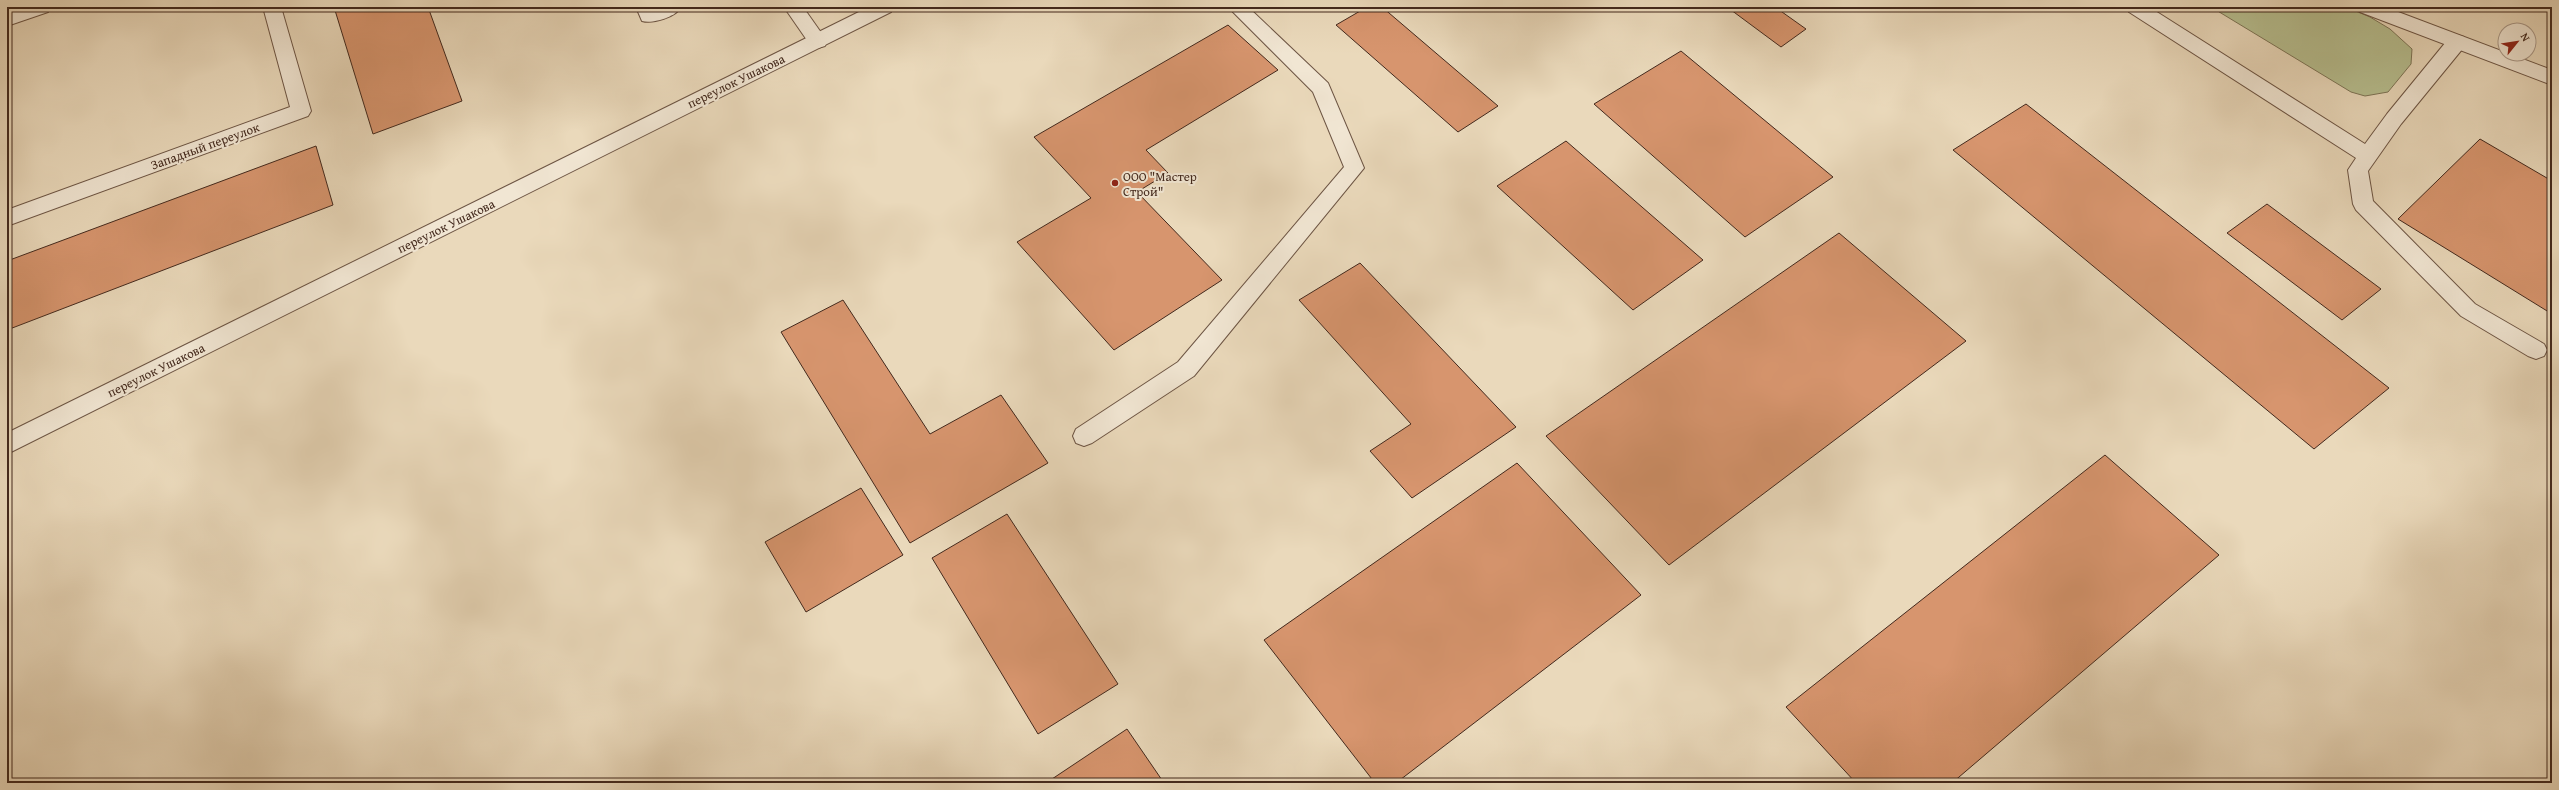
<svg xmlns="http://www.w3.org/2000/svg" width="2559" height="790" viewBox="0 0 2559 790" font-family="'Gentium Book Plus',serif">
<rect width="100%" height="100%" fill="#ead9bb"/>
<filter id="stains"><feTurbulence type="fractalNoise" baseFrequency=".005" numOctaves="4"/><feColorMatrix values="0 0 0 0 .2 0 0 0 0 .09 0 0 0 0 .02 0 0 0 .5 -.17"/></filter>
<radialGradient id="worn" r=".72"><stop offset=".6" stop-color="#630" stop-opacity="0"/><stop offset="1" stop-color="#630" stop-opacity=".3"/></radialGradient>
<polygon fill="#b7bf90" stroke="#7d7456" points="2211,7 2346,7 2370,17 2390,29 2412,49 2411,64 2388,92 2365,96 2351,92"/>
<g fill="#d7956e" stroke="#43291d">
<polygon points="334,7 428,7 462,101 373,134"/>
<polygon points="1367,7 1382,7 1498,106 1458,132 1336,25"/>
<polygon points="1727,7 1775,7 1806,29 1781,47"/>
<polygon points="1228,25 1278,70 1146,150 1168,173 1137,192 1222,280 1114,350 1017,242 1091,198 1034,137"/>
<polygon points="1681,51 1833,177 1745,237 1594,104"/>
<polygon points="2026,104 2389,388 2314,449 1953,150"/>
<polygon points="2480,139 2552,181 2552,314 2398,219"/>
<polygon points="1566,141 1703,260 1633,310 1497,186"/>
<polygon points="316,146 333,205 7,330 7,261"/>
<polygon points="2267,204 2381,289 2342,320 2227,233"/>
<polygon points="1839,233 1966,341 1669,565 1546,436"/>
<polygon points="1360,263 1516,427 1412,498 1370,451 1411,424 1299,300"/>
<polygon points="843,300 930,434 1001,395 1048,463 910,543 781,332"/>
<polygon points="2105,455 2219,555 1952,783 1856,783 1786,707"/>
<polygon points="1517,463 1641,595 1396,783 1375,783 1264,640"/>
<polygon points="861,488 903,555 806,612 765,542"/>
<polygon points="1007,514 1118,684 1038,734 932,558"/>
<polygon points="1127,729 1164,783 1046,783"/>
</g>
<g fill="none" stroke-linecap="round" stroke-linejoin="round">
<defs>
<g id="service">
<polygon points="22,7 51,7 48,12 7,26 7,12"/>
<polygon points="263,7 281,7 311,111 308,116 7,226 7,210 290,107"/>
<path d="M636 7H681C676 17 653 24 642 21Z"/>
<polygon points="784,7 803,7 827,41 825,46 818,48 811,46"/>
<polygon points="1228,7 1248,7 1328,83 1364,168 1194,376 1092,443 1084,446 1076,443 1073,436 1076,429 1178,362 1344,167 1313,92"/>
<polygon points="2126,7 2149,7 2365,144 2387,114 2450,37 2457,35 2464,37 2466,42 2464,47 2401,124 2368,171 2373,201 2475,304 2544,344 2547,350 2544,356 2536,359 2528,356 2461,316 2356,210 2353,204 2348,170 2356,158 2129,12"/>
</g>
<g id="minor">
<polygon points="869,7 894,7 891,12 7,454 7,433"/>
<polygon points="2357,7 2385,7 2552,70 2552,85 2360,12"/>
</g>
</defs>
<use href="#service" stroke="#6d5544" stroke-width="2"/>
<use href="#minor" stroke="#6d5544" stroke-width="2"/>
<use href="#service" fill="#f1e6d3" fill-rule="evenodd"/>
<use href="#minor" fill="#f1e6d3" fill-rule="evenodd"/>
</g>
<circle fill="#8f2418" stroke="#f1e6d3" stroke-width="1.5" cx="1115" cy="183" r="4"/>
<g text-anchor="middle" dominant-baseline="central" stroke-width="4" stroke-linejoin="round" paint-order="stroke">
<g font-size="13" fill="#43291d" stroke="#f1e6d3">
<text transform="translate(736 81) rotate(-26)">переулок Ушакова</text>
<text transform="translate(205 146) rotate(-20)">Западный переулок</text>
<text transform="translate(446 226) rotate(-26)">переулок Ушакова</text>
<text transform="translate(156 370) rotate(-26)">переулок Ушакова</text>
</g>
<g font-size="13" fill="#43291d" stroke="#f1e6d3" text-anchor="start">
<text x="1123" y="176">ООО "Мастер<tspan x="1123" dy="15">Строй"</tspan></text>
</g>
</g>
<rect width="2559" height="790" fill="none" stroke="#ead9bb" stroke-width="24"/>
<rect x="8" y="8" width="2543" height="774" fill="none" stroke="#43291d" stroke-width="2"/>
<rect x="12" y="12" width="2535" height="766" fill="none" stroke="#43291d"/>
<g transform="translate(2517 42) rotate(60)"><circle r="19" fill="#f1e6d3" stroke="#ab9a8a"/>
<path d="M0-3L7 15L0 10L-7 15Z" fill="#8f2418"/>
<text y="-6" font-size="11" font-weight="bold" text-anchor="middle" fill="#43291d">N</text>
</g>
<rect width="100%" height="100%" filter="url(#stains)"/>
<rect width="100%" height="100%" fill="url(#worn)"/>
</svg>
